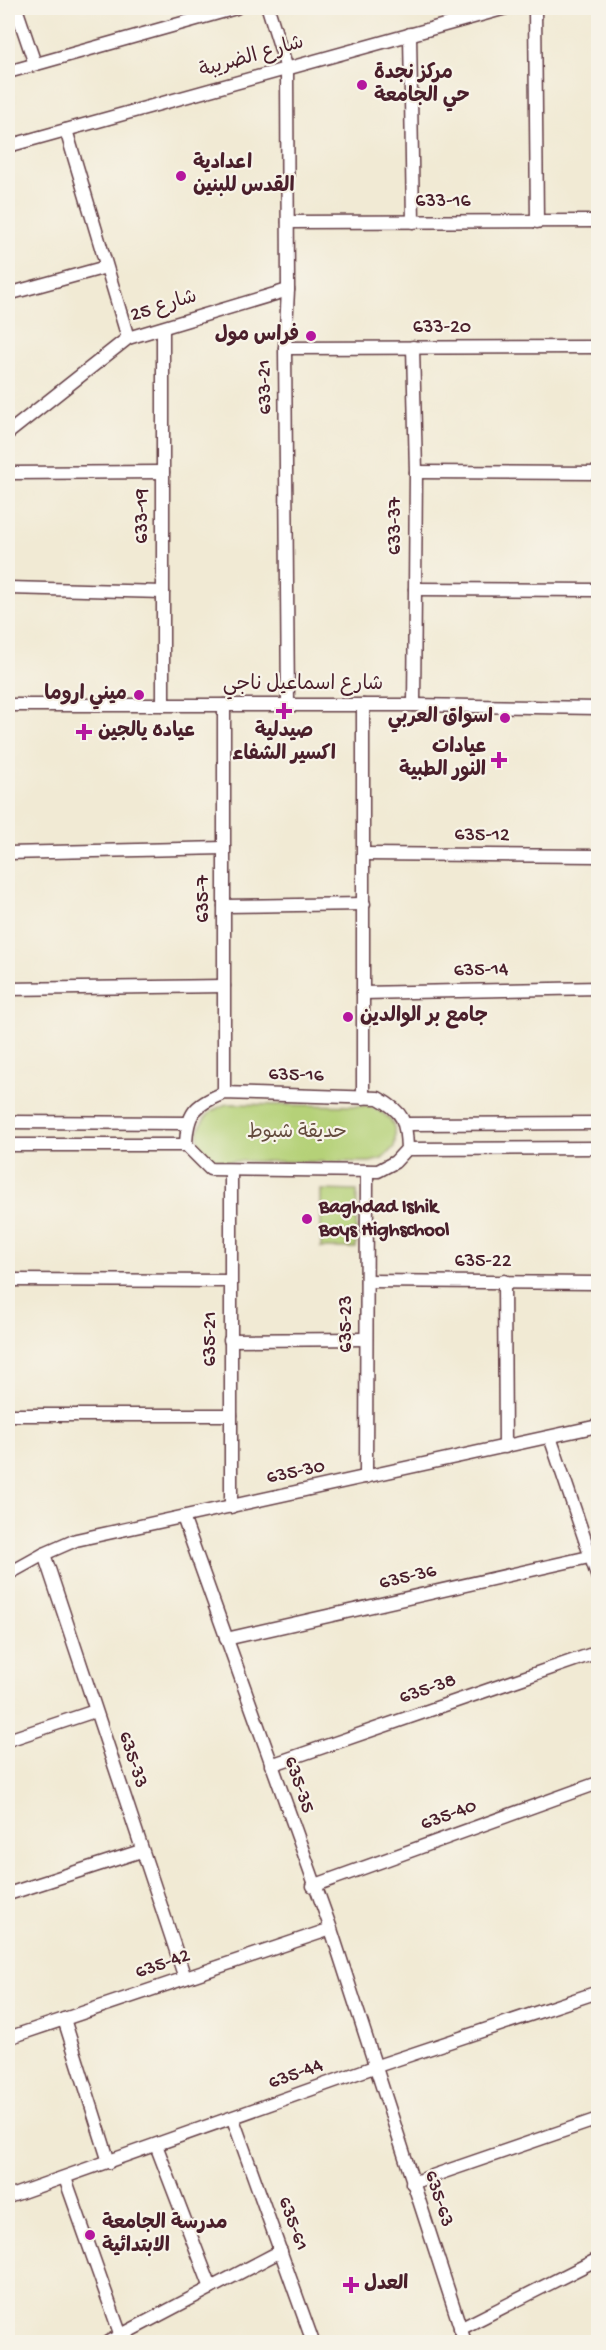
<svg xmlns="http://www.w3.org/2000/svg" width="606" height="2350" viewBox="0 0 606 2350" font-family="'Gochi Hand','Playpen Sans Arabic',sans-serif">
<rect width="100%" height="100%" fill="#f7f3e8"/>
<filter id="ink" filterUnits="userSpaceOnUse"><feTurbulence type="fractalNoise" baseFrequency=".0167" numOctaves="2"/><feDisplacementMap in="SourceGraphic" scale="12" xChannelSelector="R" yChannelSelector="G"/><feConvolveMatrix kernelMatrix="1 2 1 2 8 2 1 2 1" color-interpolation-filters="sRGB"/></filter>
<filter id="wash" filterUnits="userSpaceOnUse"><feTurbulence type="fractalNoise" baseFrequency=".008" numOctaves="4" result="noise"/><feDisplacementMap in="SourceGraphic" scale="24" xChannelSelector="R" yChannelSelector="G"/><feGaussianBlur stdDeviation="1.35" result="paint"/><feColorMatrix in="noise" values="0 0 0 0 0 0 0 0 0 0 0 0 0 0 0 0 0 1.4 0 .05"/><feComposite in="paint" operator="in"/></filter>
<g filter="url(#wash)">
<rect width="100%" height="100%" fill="#f1ead4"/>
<g fill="#b5d178" stroke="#807852" stroke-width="1.5">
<path d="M227 1104 367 1106C389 1113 399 1124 394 1147L382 1159 370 1162 215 1161C186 1143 198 1113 227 1104Z"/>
<polygon points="321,1190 357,1191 356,1248 321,1248"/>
</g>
</g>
<g filter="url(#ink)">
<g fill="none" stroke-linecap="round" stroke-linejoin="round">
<defs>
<g id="minor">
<polyline points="16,8 35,64"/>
<polyline points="268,8 287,69 288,290 285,348 288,705"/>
<polyline points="535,8 537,222"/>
<polyline points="410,34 413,222"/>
<polyline points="8,72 236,8"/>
<polyline points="66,130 128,338"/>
<polyline points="8,146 506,8"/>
<polyline points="288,222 598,221"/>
<polyline points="8,294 106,267"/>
<polyline points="413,347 416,472 414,705"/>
<polyline points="285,348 598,347"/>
<polyline points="8,433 128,338 288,290"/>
<polyline points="416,472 598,473"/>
<polyline points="8,473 163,472"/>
<polyline points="8,588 163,592"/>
<polyline points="415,589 598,590"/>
<polyline points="8,705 414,705 598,708"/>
<polyline points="163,705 163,328"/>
<polyline points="8,853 224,848"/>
<polyline points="364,854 598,856"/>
<polyline points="224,906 364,904"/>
<polyline points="8,989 224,986"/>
<polyline points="363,993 598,988"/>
<path d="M224 1093 378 1098C404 1112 406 1121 407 1149L395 1162 378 1171 210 1169 186 1145C187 1113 194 1105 224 1093Z"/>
<polyline points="224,1093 224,705"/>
<polyline points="363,1098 363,705"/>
<polyline points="8,1122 187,1123"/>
<polyline points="406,1124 598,1123"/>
<polyline points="8,1145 186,1145"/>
<polyline points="407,1149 598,1148"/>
<polyline points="8,1280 230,1281"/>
<polyline points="367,1281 598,1283"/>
<polyline points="504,1281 505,1447"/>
<polyline points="230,1340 366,1339"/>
<polyline points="8,1415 231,1415"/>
<polyline points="550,1437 598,1578"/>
<polyline points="366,1477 367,1171"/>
<polyline points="231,1507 231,1171"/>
<polyline points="183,1517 331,1929 465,2342"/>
<polyline points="44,1554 185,1978"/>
<polyline points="8,1574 44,1554 76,1540 598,1426"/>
<polyline points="226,1639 598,1555"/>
<polyline points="8,1740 95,1711"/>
<polyline points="271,1765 598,1652"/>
<polyline points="313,1886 598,1783"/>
<polyline points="8,1894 141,1851"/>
<polyline points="64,2019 109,2162"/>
<polyline points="8,2038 331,1929"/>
<polyline points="233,2119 313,2342"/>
<polyline points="156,2145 211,2288"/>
<polyline points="65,2178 121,2336"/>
<polyline points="412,2183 598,2119"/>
<polyline points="8,2197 374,2067 598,1992"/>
<polyline points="460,2329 598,2259"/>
<polyline points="108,2342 281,2251"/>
</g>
</defs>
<use href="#minor" stroke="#633d44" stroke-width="15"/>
<use href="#minor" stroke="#fff" stroke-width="12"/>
</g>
</g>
<g fill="#b5179e" stroke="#f7f3e8" stroke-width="2">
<circle cx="362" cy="85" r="6"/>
<circle cx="181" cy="176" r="6"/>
<circle cx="311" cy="336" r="6"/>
<circle cx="139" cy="695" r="6"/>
<path d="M281 702h6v6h6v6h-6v6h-6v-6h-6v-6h6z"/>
<circle cx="505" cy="718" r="6"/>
<path d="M81 723h6v6h6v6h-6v6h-6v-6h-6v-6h6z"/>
<path d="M496 751h6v6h6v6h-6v6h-6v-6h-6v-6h6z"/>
<circle cx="348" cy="1017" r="6"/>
<circle cx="307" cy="1219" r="6"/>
<circle cx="90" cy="2235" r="6"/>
<path d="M348 2276h6v6h6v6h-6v6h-6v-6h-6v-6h6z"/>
</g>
<g text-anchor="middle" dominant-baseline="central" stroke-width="4.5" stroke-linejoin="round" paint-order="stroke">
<g font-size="20" fill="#4a1f2b" stroke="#f7f3e8">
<text transform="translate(252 58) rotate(-16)">شارع الضريبة</text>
<text x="443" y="202">633-16</text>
<text transform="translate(164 307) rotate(-17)">شارع 25</text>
<text x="442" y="328">633-20</text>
<text transform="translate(266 387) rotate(-91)">633-21</text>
<text transform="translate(143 516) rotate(-90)">633-19</text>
<text transform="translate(396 526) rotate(-90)">633-37</text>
<text x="303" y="685">شارع اسماعيل ناجي</text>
<text transform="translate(482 836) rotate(1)">635-12</text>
<text transform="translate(204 899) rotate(-90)">635-7</text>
<text transform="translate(481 971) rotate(-1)">635-14</text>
<text transform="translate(296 1076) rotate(2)">635-16</text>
<text x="483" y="1262">635-22</text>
<text transform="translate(347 1324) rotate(-90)">635-23</text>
<text transform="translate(211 1339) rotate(-90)">635-21</text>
<text transform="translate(296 1473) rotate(-12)">635-30</text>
<text transform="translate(408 1578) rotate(-13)">635-36</text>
<text transform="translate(428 1690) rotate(-19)">635-38</text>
<text transform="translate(132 1760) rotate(72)">635-33</text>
<text transform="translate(298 1785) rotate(71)">635-35</text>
<text transform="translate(449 1816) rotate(-20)">635-40</text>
<text transform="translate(163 1965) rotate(-19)">635-42</text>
<text transform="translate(296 2075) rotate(-20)">635-44</text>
<text transform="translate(438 2199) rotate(72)">635-63</text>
<text transform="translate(292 2224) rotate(70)">635-61</text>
</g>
<g font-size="20" font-weight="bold" fill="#4a1f2b" stroke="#f7f3e8" text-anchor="start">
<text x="374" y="74">مركز نجدة<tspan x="374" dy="23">حي الجامعة</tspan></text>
<text x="193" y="164">اعدادية<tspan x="193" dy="23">القدس للبنين</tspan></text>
<text x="299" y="336" text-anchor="end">فراس مول</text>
<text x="127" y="695" text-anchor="end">ميني اروما</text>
<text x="493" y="718" text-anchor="end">اسواق العربي</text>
<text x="98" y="732">عياده يالجين</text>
<text x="284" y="732" text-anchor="middle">صيدلية<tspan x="284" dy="23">اكسير الشفاء</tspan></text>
<text x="486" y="748" text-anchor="end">عيادات<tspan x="486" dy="23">النور الطبية</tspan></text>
<text x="360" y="1017">جامع بر الوالدين</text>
<text x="319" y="1208">Baghdad Ishik<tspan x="319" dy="23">Boys Highschool</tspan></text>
<text x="102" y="2224">مدرسة الجامعة<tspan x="102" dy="23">الابتدائية</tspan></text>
<text x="364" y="2285">العدل</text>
</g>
<g font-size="20" fill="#654c3e" stroke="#f7f3e8">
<text x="297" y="1133">حديقة شبوط</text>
</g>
</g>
<rect width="606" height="2350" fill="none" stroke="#f7f3e8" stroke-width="30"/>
</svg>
